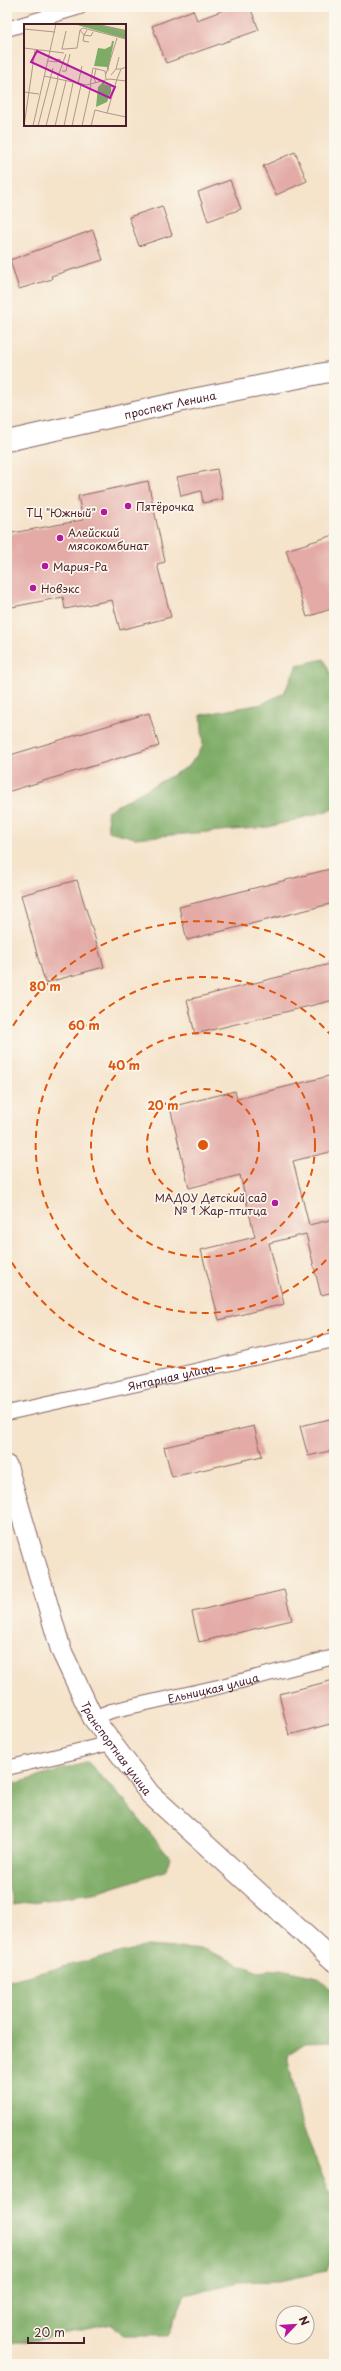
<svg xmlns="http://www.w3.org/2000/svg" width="341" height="2371" viewBox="0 0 341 2371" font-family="'Playpen Sans',sans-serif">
<rect width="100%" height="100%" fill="#fbf7ec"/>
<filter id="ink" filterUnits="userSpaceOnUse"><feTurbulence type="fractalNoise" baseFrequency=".025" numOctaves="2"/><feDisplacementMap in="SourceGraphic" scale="8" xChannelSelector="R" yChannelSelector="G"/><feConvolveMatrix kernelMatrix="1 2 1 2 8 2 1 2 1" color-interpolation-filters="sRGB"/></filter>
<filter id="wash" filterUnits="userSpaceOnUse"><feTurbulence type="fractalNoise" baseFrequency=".012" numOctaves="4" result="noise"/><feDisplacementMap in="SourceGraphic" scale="16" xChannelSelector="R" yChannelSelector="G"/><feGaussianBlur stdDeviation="0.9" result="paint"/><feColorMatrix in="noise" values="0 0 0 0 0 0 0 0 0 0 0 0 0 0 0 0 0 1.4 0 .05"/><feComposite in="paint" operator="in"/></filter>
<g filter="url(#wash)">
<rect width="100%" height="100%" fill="#f5e3ca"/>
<g fill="#7eac66" stroke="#646648">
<polygon points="324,659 334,683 334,809 269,827 135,838 108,831 107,811 189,766 203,746 201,715 262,704 284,693 297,665"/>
<polygon points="88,1762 127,1804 170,1858 165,1871 99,1892 13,1905 7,1880 7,1786"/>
<polygon points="147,1946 206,1950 258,1972 281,1969 318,1977 334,1992 334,2042 305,2043 287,2055 301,2123 330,2194 334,2221 334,2242 327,2271 280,2281 238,2282 185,2295 167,2336 124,2336 112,2324 7,2345 7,1981"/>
</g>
<g id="blocks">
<g fill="#e3aaa6">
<polygon points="232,7 250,7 259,30 166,63 152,26 193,10 197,20"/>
<polygon points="295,152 307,181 276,195 263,166"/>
<polygon points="230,180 241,209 208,221 198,192"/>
<polygon points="162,206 172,235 139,246 129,217"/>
<polygon points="93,230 103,260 51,276 52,279 19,289 10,260"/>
<polygon points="217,469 223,499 203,503 201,491 181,496 177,477"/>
<polygon points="148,481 165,562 157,564 171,617 120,630 112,600 65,609 63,597 7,608 7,534 83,520 78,496"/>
<polygon points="334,535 334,608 307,617 286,550"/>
<polygon points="149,713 159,746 7,792 7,756"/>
<polygon points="334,868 334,903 187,940 179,907"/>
<polygon points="77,880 104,967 45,983 21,895"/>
<polygon points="334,963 334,1000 195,1034 187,1000"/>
<polygon points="329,1076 334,1095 334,1151 293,1161 309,1225 334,1219 334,1292 321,1295 306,1234 269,1243 284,1304 219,1320 201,1250 255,1237 240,1175 189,1188 170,1107 235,1091 237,1099"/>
<polygon points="334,1418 334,1450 308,1456 300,1426"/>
<polygon points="254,1426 262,1456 172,1477 164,1447"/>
<polygon points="284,1590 292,1620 199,1642 192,1612"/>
<polygon points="334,1680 334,1723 289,1735 279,1694"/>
</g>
</g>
</g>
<g filter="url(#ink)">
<use href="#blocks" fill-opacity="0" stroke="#866463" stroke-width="1"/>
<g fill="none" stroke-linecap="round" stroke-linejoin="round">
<defs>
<g id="street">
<polyline points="7,29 80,7"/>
<path id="s1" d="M7 1413 334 1340"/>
<path id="s2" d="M93 1718 111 1711 218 1687 334 1657"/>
<polyline points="7,1768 111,1743"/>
</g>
<g id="secondary">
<path id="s3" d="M7 441 192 399 334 371"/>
<path id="s4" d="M7 1466 61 1650 93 1718 150 1794 334 1961"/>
</g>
</defs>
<use href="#street" stroke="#866463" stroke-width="16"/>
<use href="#secondary" stroke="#866463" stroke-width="22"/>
<use href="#street" stroke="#fff" stroke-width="14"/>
<use href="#secondary" stroke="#fff" stroke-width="20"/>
</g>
</g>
<g fill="none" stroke="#e0560e" stroke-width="2" stroke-dasharray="7 5">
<circle cx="203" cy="1145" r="56"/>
<circle cx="203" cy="1145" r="112"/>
<path d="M334 1251A168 168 0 1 1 334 1039"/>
<path d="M333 1327A224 224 0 0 1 7 1254M7 1036A224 224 0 0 1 333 963"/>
</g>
<g fill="#b5179e" stroke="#fbf7ec" stroke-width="1.5">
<circle cx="128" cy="506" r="4"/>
<circle cx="104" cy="512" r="4"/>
<circle cx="60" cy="538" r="4"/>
<circle cx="45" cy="566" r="4"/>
<circle cx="33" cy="588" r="4"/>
<circle cx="275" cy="1203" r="4"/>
</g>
<g text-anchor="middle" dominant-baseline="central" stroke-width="3.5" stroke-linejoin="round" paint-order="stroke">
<g font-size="11" fill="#4a1f2b" stroke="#fbf7ec">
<text stroke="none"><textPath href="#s3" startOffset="167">проспект Ленина</textPath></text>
<text stroke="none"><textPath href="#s1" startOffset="168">Янтарная улица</textPath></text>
<text stroke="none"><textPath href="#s2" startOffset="124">Ельницкая улица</textPath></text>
<text stroke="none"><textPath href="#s4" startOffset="305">Транспортная улица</textPath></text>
</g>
<g font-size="11" fill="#4a1f2b" stroke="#fbf7ec" text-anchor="start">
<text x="136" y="506">Пятёрочка</text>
<text x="96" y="512" text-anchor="end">ТЦ "Южный"</text>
<text x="68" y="532">Алейский<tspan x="68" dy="13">мясокомбинат</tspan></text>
<text x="53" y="566">Мария-Ра</text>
<text x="41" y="588">Новэкс</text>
<text x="267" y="1197" text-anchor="end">МАДОУ Детский сад<tspan x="267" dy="13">№ 1 Жар-птитца</tspan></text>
</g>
</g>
<g transform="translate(24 24)">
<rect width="102" height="102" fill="#f5e3ca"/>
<path d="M50 0H74L102 6V15ZM88 17H90L84 48 83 43 70 42 74 24 81 25 87 22ZM81 56 80 60 87 62V68L83 78 72 83 74 63Z" fill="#7eac66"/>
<path fill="none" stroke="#b1958a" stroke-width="1" d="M74 0 102 9M0 5 31 8M56 6 59 4 102 15M56 6 60 11 59 17 65 18M63 6 60 11 67 12 69 8M42 7 38 25H41L53 24 56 6M0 24 40 29M24 37 33 38 34 35 37 36M102 43 97 45 93 55 83 89 102 93M72 45 70 54 72 59M92 45 95 33M38 47H42L46 30M82 50 93 14M87 51 92 45H97M20 52 63 61 85 55 102 57M33 55 42 30M54 60 58 42M66 61 69 44 81 47 82 55M0 68 15 70M0 102 11 26M9 102 32 0M14 102 29 44M22 102 34 55M31 102 42 57M40 102 49 59M48 102 57 61M58 102 67 61M67 102 71 86 83 89"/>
<path fill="#b5179e" fill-opacity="0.15" stroke="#b5179e" stroke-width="2" d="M13 27 91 63 86 74 7 38Z"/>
<rect width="102" height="102" fill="none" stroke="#4a1f2b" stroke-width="2"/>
</g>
<circle cx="203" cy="1145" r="6" fill="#e0560e" stroke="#fbf7ec" stroke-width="2"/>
<g font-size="12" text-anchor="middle" font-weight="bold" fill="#e0560e" stroke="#fbf7ec" stroke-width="3.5" stroke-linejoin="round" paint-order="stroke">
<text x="45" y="991">80 m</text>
<text x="84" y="1030">60 m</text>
<text x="124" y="1070">40 m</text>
<text x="163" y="1110">20 m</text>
</g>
<rect width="341" height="2371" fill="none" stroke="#fbf7ec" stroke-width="24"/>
<g transform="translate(295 2325) rotate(65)"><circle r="19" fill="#fbf7ec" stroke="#b4a19f"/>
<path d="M0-3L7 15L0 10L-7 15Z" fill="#b5179e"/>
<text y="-6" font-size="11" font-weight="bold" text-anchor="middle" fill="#4a1f2b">N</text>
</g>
<path d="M28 2337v6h56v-6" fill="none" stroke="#4a1f2b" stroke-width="2"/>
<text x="34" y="2337" font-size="12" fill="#4a1f2b" stroke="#fbf7ec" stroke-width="3" paint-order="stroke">20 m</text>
</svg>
